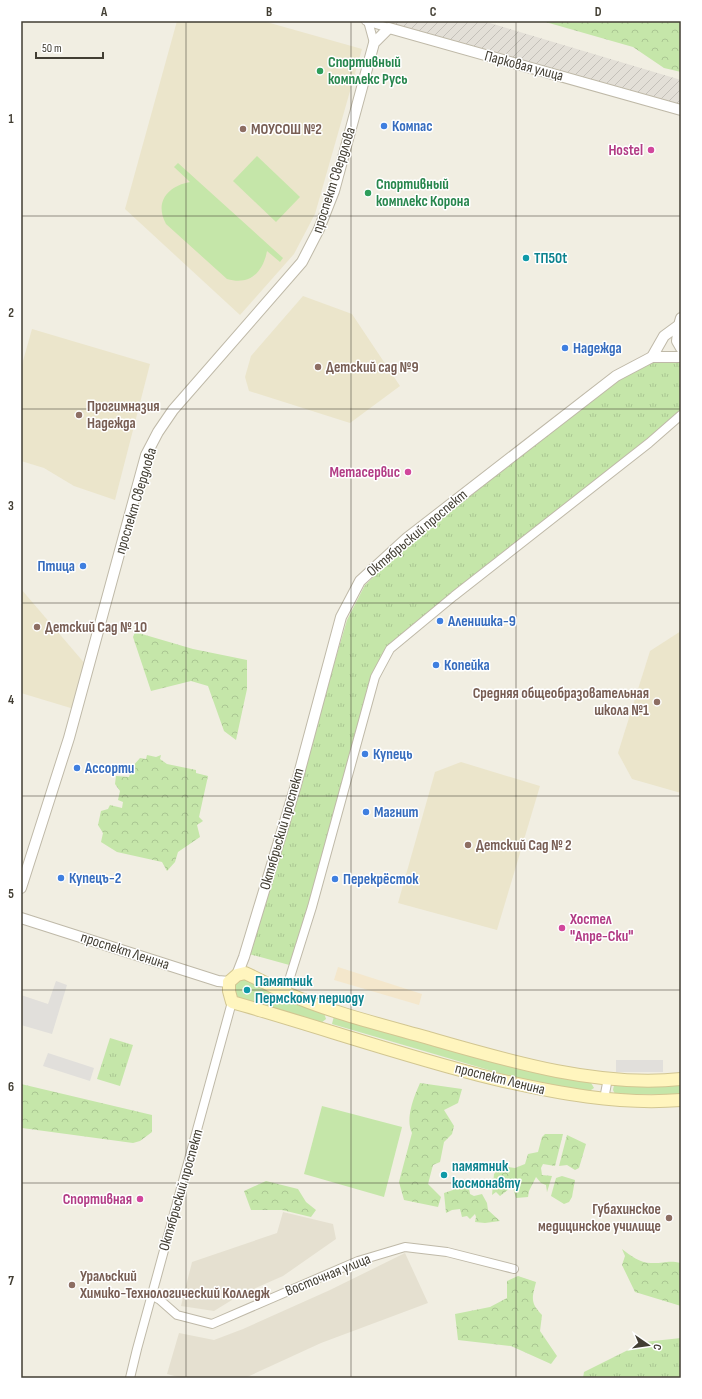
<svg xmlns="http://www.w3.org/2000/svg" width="702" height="1399" viewBox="0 0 702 1399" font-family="'Sofia Sans Condensed',sans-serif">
<defs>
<pattern id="industrial-furrows" width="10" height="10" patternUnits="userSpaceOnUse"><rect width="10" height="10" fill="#e3dfd7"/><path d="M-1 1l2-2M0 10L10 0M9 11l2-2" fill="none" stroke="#c4c0b9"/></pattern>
<pattern id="forest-crowns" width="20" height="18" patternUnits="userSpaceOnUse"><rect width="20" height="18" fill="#c5e6a9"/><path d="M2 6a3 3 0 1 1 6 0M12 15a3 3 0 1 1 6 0" fill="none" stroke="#aac692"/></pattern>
<pattern id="park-tufts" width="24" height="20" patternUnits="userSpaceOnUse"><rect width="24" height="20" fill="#c5e6a9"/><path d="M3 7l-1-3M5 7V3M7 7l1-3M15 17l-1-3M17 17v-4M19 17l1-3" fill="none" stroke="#aac692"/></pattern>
</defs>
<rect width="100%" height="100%" fill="#f1eee2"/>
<g fill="#e5e0d0">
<polygon points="283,1212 333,1224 336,1239 283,1276 240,1295 214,1311 181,1306 192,1262 277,1233"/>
<polygon points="405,1253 428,1303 321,1343 245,1378 182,1378 167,1374 179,1333 214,1340 243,1329 330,1290"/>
</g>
<polygon fill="#f4e7cc" points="338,967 422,994 419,1005 334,980"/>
<polygon fill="url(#industrial-furrows)" points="383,21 483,21 681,80 681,105"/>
<g fill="#ebe5cb">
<polygon points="177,21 263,21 362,49 315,214 294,254 240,315 125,209"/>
<polygon points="303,296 352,314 400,386 350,423 249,391 245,377 251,356"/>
<polygon points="32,329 150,364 115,500 74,486 44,468 21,461 21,368"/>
<polygon points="21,589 86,665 74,709 21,693"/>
<polygon points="681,631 681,793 632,779 618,753 650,651"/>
<polygon points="461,762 540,786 497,930 398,903 435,772"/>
</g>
<g fill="#c5e6a9">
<polygon points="257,156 300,197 276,222 233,181"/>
<path d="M178 163 283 258 280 262 267 251C263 272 250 286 227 279L166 224C154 202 168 186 190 182L174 167Z"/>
<polygon points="242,978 324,1013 326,1019 321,1023 239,999 235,993 235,984"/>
<polygon points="334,1016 590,1081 594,1088 588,1092 530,1082 332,1024"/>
<polygon points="618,1084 681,1085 681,1095 615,1094 613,1090 614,1085"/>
<polygon points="322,1106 402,1127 384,1197 304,1174"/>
</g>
<g fill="url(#forest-crowns)">
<polygon points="542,21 681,21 681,72 664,68 633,47"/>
<polygon points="135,632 193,649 247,660 247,689 236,740 224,731 208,686 191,681 151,691 133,637"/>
<polygon points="147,755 156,757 161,755 160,759 167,764 196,770 196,773 208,776 199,817 203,821 197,825 200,837 178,852 175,862 167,871 162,862 117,852 101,842 103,833 98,825 101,811 108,809 110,805 122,808 123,802 118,800 120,791 115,784 116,776 129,777 132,767 140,758 146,759"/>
<path d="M420 1083 462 1089 458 1103 444 1110 454 1126 452 1134 444 1142 440 1162 433 1165 428 1184 441 1197 438 1207 404 1200 399 1182 412 1133C405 1118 414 1097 420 1083Z"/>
<polygon points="21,1084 152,1115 152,1132 140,1141 133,1143 22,1128"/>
<polygon points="545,1134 563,1134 555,1166 543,1164 541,1168 542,1175 552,1176 547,1192 546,1185 541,1183 536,1177 529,1191 528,1197 516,1198 513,1188 509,1189 500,1196 496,1192 492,1195 494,1174 502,1166 515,1168 525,1164 528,1154 538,1152 542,1137"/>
<polygon points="567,1135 586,1144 579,1168 575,1170 567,1165 559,1166"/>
<polygon points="562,1176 575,1180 572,1197 569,1202 564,1204 551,1196 556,1178"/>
<polygon points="266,1181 298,1189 306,1202 316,1210 311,1217 282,1210 251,1210 244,1191"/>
<polygon points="468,1183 470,1194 474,1196 482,1194 487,1203 488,1210 500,1221 485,1223 475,1222 476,1217 475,1214 470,1219 467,1216 462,1217 460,1209 452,1210 446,1213 444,1193 453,1190 455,1185"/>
<path d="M622 1249C631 1256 641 1264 653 1263 665 1263 669 1260 681 1263V1306L635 1292 622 1265 625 1256Z"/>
<path d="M518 1276 536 1282C532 1299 530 1302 542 1315L540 1331 557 1356 551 1364 511 1346 458 1340 455 1314 490 1307 507 1298V1281Z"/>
</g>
<g fill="url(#park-tufts)">
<polygon points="654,362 681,362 681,412 387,648 293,966 249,954 347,620 365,585 422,531 622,374"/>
<polygon points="110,1038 133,1045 120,1086 97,1079"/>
<polygon points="681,1338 681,1378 583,1378 584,1372 644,1342"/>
</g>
<g fill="#e1dfdb">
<polygon points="56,981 67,985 52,1034 21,1025 21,995 48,1004"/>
<polygon points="48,1053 94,1068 90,1081 43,1066"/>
<rect x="616" y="1060" width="47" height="12"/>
</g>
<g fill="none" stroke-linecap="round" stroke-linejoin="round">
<defs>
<g id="minor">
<polyline points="366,21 389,28"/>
<polyline points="368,21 374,43"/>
<polyline points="285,993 312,907 375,677 390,649 454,596 649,443 681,415"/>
<polyline points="604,1099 608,1078"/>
<polyline points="151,1295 160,1300 177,1315 212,1324 358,1261 405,1247 447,1252 514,1269"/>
<polyline points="130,1378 137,1349 232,1002"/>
</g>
<g id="tertiary">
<polyline points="679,325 677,341 681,348"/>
<polyline points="652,357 681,357"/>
<polyline points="21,888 69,738 146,455 158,432 173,410 302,262 319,229 334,191 374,43 389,28 681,110"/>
<polyline points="21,918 218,981 229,982"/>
<polyline points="237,975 244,957 296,785 341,617 360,581 407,538 616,376 652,357 664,336 679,325 681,318"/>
</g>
<path id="secondary" d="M681 1079C597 1088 505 1060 425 1037 378 1024 330 1012 286 993 272 987 259 979 245 973L237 975 229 982V991L232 1002C320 1027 406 1057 495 1079 556 1093 618 1105 681 1100"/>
</defs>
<use href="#minor" stroke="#bfb9a8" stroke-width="10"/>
<use href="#tertiary" stroke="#bfb9a8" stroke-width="12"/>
<use href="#secondary" stroke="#d2c691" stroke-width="14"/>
<use href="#minor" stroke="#fff" stroke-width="8"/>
<use href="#tertiary" stroke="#fff" stroke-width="10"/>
<use href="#secondary" stroke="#fff5be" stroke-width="12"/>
</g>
<path fill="none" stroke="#423e33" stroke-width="1" stroke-opacity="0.55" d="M186 21V1378M351 21V1378M516 21V1378M21 216H681M21 409H681M21 603H681M21 796H681M21 990H681M21 1183H681"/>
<g fill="#2e9e5b" stroke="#fff" stroke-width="1.5">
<circle cx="320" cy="71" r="4"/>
<circle cx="368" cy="193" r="4"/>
</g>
<g fill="#3f7fe0" stroke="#fff" stroke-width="1.5">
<circle cx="384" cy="126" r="4"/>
<circle cx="565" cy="348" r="4"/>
<circle cx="83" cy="566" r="4"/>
<circle cx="440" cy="621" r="4"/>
<circle cx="436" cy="665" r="4"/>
<circle cx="365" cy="754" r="4"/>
<circle cx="77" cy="768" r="4"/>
<circle cx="366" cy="812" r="4"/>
<circle cx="61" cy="878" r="4"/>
<circle cx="335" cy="879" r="4"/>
</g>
<g fill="#8d6e63" stroke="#fff" stroke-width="1.5">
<circle cx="243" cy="129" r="4"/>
<circle cx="318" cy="367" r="4"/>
<circle cx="79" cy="415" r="4"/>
<circle cx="37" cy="627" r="4"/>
<circle cx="657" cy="702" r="4"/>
<circle cx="468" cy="845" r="4"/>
<circle cx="669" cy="1218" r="4"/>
<circle cx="72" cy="1285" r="4"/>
</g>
<g fill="#d1479c" stroke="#fff" stroke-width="1.5">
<circle cx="651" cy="150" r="4"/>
<circle cx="408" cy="472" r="4"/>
<circle cx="562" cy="928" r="4"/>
<circle cx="140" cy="1199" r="4"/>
</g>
<g fill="#0f9aa8" stroke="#fff" stroke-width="1.5">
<circle cx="526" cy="258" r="4"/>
<circle cx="247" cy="990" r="4"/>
<circle cx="444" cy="1175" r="4"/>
</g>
<g text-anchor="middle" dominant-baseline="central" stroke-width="3" stroke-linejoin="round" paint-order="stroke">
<g font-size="15" font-weight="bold" fill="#27864d" stroke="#fff" text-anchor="start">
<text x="328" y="62">Спортивный<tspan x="328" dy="17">комплекс Русь</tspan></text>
<text x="376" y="184">Спортивный<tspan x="376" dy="17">комплекс Корона</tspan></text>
</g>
<g font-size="15" fill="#423e33" stroke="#fff">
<text transform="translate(524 66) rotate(15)">Парковая улица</text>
<text transform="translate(334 180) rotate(-72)">проспект Свердлова</text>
<text transform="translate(136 501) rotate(-73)">проспект Свердлова</text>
<text transform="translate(417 533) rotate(-40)">Октябрьский проспект</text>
<text transform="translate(282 829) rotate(-74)">Октябрьский проспект</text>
<text transform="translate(125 951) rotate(18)">проспект Ленина</text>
<text transform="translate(500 1079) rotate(14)">проспект Ленина</text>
<text transform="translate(181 1190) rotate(-74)">Октябрьский проспект</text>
<text transform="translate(328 1275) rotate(-22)">Восточная улица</text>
</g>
<g font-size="15" font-weight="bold" fill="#366cbe" stroke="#fff" text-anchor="start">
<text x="392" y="126">Компас</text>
<text x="573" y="348">Надежда</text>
<text x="75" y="566" text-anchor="end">Птица</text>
<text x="448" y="621">Аленишка-9</text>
<text x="444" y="665">Копейка</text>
<text x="373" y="754">Купець</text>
<text x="85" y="768">Ассорти</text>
<text x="374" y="812">Магнит</text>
<text x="69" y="878">Купецъ-2</text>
<text x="343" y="879">Перекрёсток</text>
</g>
<g font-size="15" font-weight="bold" fill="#785e54" stroke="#fff" text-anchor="start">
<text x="251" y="129">МОУСОШ №2</text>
<text x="326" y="367">Детский сад №9</text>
<text x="87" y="406">Прогимназия<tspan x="87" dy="17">Надежда</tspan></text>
<text x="45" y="627">Детский Сад № 10</text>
<text x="649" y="693" text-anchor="end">Средняя общеобразовательная<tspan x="649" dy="17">школа №1</tspan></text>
<text x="476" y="845">Детский Сад № 2</text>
<text x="661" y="1209" text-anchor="end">Губахинское<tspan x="661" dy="17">медицинское училище</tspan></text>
<text x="80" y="1276">Уральский<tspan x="80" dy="17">Химико-Технологический Колледж</tspan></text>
</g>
<g font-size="15" font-weight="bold" fill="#b23c85" stroke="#fff" text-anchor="end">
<text x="643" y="150">Hostel</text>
<text x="400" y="472">Метасервис</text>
<text x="570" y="919" text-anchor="start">Хостел<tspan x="570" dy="17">"Апре-Ски"</tspan></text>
<text x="132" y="1199">Спортивная</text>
</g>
<g font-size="15" font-weight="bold" fill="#0d838f" stroke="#fff" text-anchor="start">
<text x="534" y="258">ТП50t</text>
<text x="255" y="981">Памятник<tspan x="255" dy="17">Пермскому периоду</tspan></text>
<text x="452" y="1166">памятник<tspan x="452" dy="17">космонавту</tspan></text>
</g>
</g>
<rect width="702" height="1399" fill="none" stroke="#ffffff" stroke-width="44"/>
<g transform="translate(648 1345) rotate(103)" stroke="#ffffff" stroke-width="3" paint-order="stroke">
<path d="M0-3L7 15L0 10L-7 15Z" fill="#423e33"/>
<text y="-6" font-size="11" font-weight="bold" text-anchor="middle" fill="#423e33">С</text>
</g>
<path d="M36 52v6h67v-6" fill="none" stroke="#423e33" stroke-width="2"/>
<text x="42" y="52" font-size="12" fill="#423e33" stroke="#ffffff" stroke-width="3" paint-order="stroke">50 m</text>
<rect x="22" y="22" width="658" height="1355" fill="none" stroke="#423e33" stroke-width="1.5"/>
<g font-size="13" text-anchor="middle" font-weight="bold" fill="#423e33">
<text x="104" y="16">A</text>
<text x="269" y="16">B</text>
<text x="433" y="16">C</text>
<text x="598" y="16">D</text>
<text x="11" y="123">1</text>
<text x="11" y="317">2</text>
<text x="11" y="510">3</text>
<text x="11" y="704">4</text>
<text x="11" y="898">5</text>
<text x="11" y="1091">6</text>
<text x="11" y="1285">7</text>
</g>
</svg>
